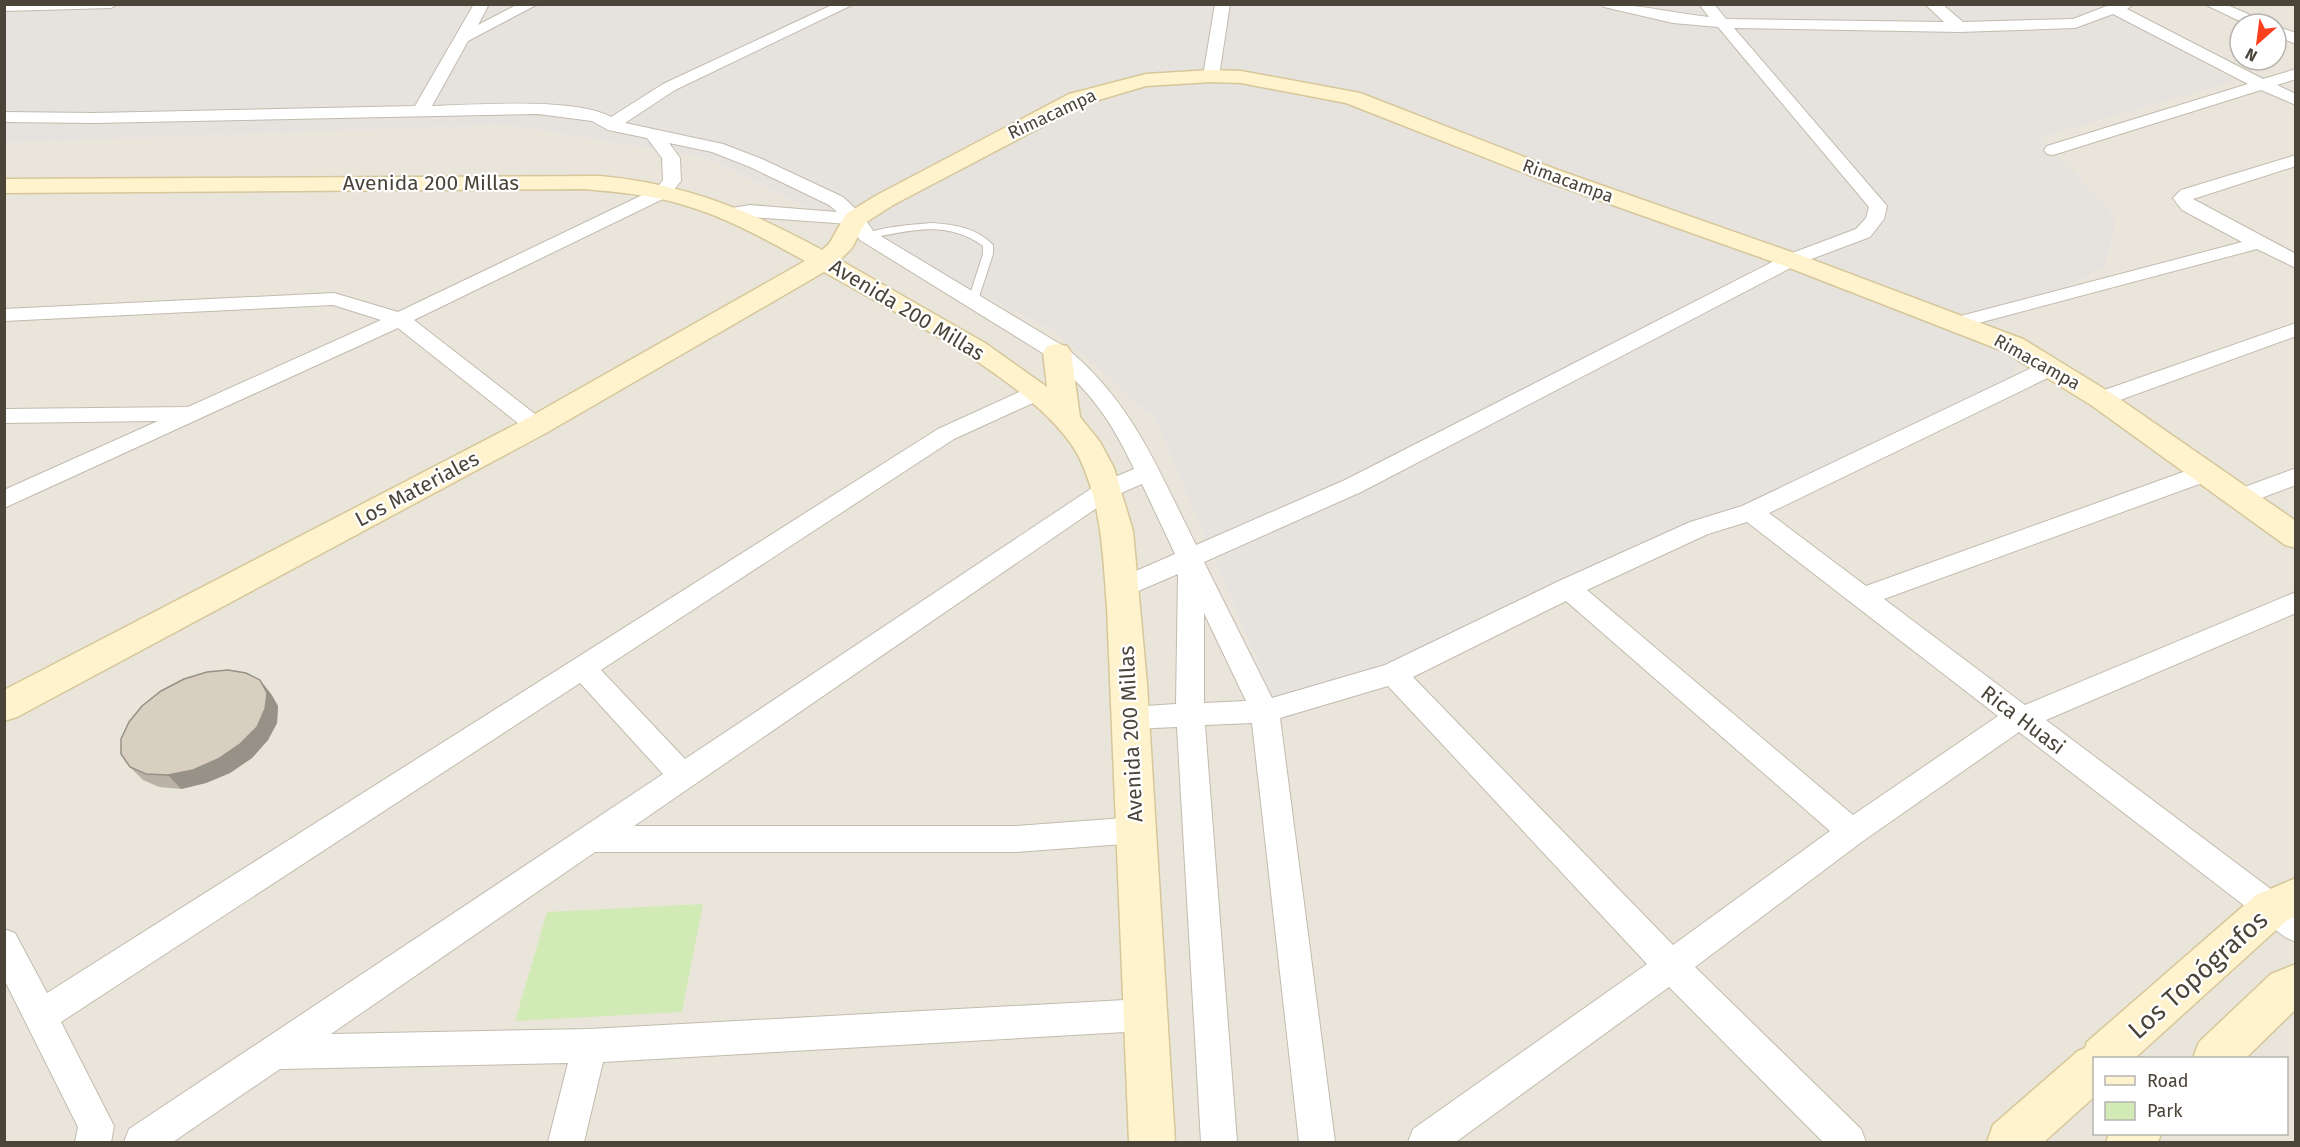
<svg xmlns="http://www.w3.org/2000/svg" width="2300" height="1147" viewBox="0 0 2300 1147" font-family="'Fira Sans',sans-serif">
<rect width="100%" height="100%" fill="#f6f3ec"/>
<path fill="#eae5da" fill-rule="evenodd" d="M2117 5H2295V1142H5L4 143 506 125 707 158 1059 334 1155 419 1283 722 1389 665 2019 361 1996 325 2105 267 2117 222 2079 175 2040 138 2234 81 2129 24ZM2240 24H2276V60H2240ZM2094 1058H2286V1134H2094Z"/>
<polygon fill="#e6e2dd" points="2117,4 2130,24 2235,81 2040,138 2079,175 2117,221 2105,267 1996,325 2019,361 2009,383 1749,504 1389,665 1283,722 1155,419 1059,334 707,158 506,125 5,143 4,5"/>
<polygon fill="#d2eab5" points="703,904 682,1012 515,1021 547,912"/>
<g fill="none" stroke-linecap="round" stroke-linejoin="round">
<defs>
<path id="lane" d="M930 223C953 224 977 228 993 245V254L977 303 973 304 968 301 983 254V246C946 219 908 231 867 239L862 236C875 227 913 225 930 223Z"/>
<g id="street">
<polygon points="4,4 118,4 111,8 4,11"/>
<path d="M474 4H489L478 25 518 4H538L468 41 432 106C476 105 574 97 611 117L663 84 834 4H854L675 90 625 123 723 144 762 159 843 197 862 215 874 232 1065 347C1133 402 1158 470 1196 545L1345 480 1784 256 1856 229 1866 218 1869 207 1718 27 1673 23 1604 7 1602 4C1638 4 1673 13 1709 17L1699 4H1714L1726 19 1944 22 1925 4H1942L1963 22 2073 19 2112 4H2134L2127 9 2263 79 2296 69V79L2277 85 2296 94V105L2261 90 2053 155 2047 154 2044 150 2047 146 2248 84 2113 14 2075 28 1959 32 1734 28 1887 206 1884 219 1870 237 1798 264 1361 492 1204 562 1272 698 1385 665 1559 581 1690 522 1742 506 2042 363 2050 361 2058 363 2061 368 2058 373 1769 513 1866 586 2197 467 2205 465 2213 467 2217 473 2213 479 1884 599 2025 705 2296 592V613L2046 720 2296 908V942L2285 937 2019 732 1863 841 1695 967 1861 1129 1866 1142H1823L1669 987 1456 1142H1408L1413 1129 1647 964 1388 686 1280 718 1335 1142H1299L1252 723 1205 725 1237 1142H1201L1177 727 1130 729 1120 726 1116 718 1120 710 1130 707 1176 704 1178 574 1122 598 1113 595 1109 588 1113 581 1175 554 1142 484 1114 496 634 826H1016L1137 817 1148 821 1152 830 1148 839 1137 843 1016 852H595L331 1034 590 1029 1143 999 1155 1003 1160 1015 1155 1027 1143 1031 603 1062 584 1142H548L568 1063 280 1069 173 1142H124L129 1129 663 774 580 683 61 1022 114 1126 111 1142H75L78 1127 4 979V929L15 933 47 993 938 429 1028 388 1036 386 1044 388 1047 393 1044 398 954 439 601 670 685 759 1098 484 1134 469C1112 422 1090 390 1049 357L860 240 849 224 750 217 728 220 721 218 719 214 721 210 750 205 837 212 829 205 750 167 712 152 669 143 680 158 681 181 669 196 414 320 544 421 547 426 544 431 536 433 528 431 398 328 4 508V490L158 421 4 423V409L188 407 381 320 333 305 4 321V309L334 293 398 312 657 188 663 180 662 158 647 138 608 130 592 121 538 114 94 123 4 122V112L94 113 415 106ZM1747 522 1998 716 1853 815 1587 590 1708 534ZM1566 601 1830 831 1673 945 1413 677ZM1204 613 1246 701 1204 703Z"/>
<polygon points="1215,4 1230,4 1219,76 1211,81 1203,76"/>
<polygon points="2204,4 2225,4 2264,21 2267,24 2246,24"/>
<polygon points="2276,26 2296,33 2296,44 2276,36"/>
<polygon points="2296,155 2296,166 2193,199 2296,254 2296,268 2257,249 1956,329 1949,327 1946,323 1949,319 2242,242 2182,210 2173,198 2181,190"/>
<polygon points="2296,323 2296,336 2109,404 2101,406 2093,404 2090,399 2093,394"/>
<polygon points="2296,468 2296,485 2240,506 2231,504 2228,498 2231,492"/>
</g>
<g id="secondary">
<path d="M1211 70 1241 71 1360 93 1558 170 1800 255 2023 339 2111 393 2296 521V548L2285 545 2091 405 2003 351 1782 265 1542 180 1346 103 1241 83 1211 82 1146 86 1085 104 893 205 865 223 852 248 840 260 985 343 1047 387 1043 352 1047 346 1057 344 1067 346 1071 352 1080 417 1100 442 1114 468 1133 531 1147 684 1175 1142H1129L1107 607C1103 557 1102 506 1080 459 1045 387 894 312 824 272L546 433 17 717 4 721V690L526 419 805 261C767 240 726 217 684 205 652 195 618 192 584 189L4 193V179L600 176C685 184 747 209 822 250L829 244 846 214 877 195 1069 94 1146 74Z"/>
<polygon points="2296,878 2296,916 2286,921 2135,1058 2094,1058 2094,1097 2044,1142 1987,1142 1993,1125 2078,1051 2085,1048 2087,1042 2256,895"/>
<polygon points="2296,964 2296,1009 2246,1058 2193,1058 2199,1042 2271,974"/>
<polygon points="2109,1134 2161,1134 2158,1142 2106,1142"/>
</g>
</defs>
<use href="#lane" stroke="#c2bbae" stroke-width="2"/>
<use href="#street" stroke="#c2bbae" stroke-width="2"/>
<use href="#secondary" stroke="#d6c79b" stroke-width="3"/>
<use href="#lane" fill="#fff" fill-rule="evenodd"/>
<use href="#street" fill="#fff" fill-rule="evenodd"/>
<use href="#secondary" fill="#fff3cd" fill-rule="evenodd"/>
</g>
<polygon fill="#bab2a6" points="260,680 271,694 278,706 277,723 268,740 252,758 230,773 206,783 181,789 159,787 143,780 130,767"/>
<polygon fill="#979187" points="260,680 271,694 278,706 277,723 268,740 252,758 230,773 206,783 181,789 168,775"/>
<polygon fill="#d8cfc1" stroke="#979187" stroke-width="1.5" points="228,670 246,673 260,680 267,693 265,709 257,727 240,744 218,759 193,770 168,775 146,774 130,767 121,754 121,739 129,722 142,706 161,691 184,679 207,672"/>
<g text-anchor="middle" dominant-baseline="central" stroke-width="4.5" stroke-linejoin="round" paint-order="stroke">
<g font-size="18" fill="#4b4439" stroke="#fff">
<text transform="translate(1052 114) rotate(-25)">Rimacampa</text>
<text transform="translate(1568 181) rotate(20)">Rimacampa</text>
<text transform="translate(2037 362) rotate(29)">Rimacampa</text>
</g>
<g font-size="21" fill="#4b4439" stroke="#fff">
<text x="431" y="183">Avenida 200 Millas</text>
<text transform="translate(907 310) rotate(31)">Avenida 200 Millas</text>
<text transform="translate(417 489) rotate(-28)">Los Materiales</text>
<text transform="translate(2023 720) rotate(37)">Rica Huasi</text>
<text transform="translate(1131 734) rotate(-93)">Avenida 200 Millas</text>
</g>
<g font-size="26" fill="#4b4439" stroke="#fff">
<text transform="translate(2198 975) rotate(-42)">Los Topógrafos</text>
</g>
</g>
<rect width="2300" height="1147" fill="none" stroke="#4b4439" stroke-width="12"/>
<rect x="2093" y="1057" width="195" height="78" fill="#ffffff" stroke="#b7b4b0" stroke-width="1.5"/>
<rect x="2105" y="1076" width="30" height="9" fill="#fff3cd" stroke="#b7b4b0" stroke-width="1.5"/>
<text x="2147" y="1087" font-size="18" fill="#4b4439">Road</text>
<rect x="2105" y="1102" width="30" height="18" fill="#d2eab5" stroke="#b7b4b0" stroke-width="1.5"/>
<text x="2147" y="1117" font-size="18" fill="#4b4439">Park</text>
<g transform="translate(2258 42) rotate(208)"><circle r="28" fill="#ffffff" stroke="#b7b4b0" stroke-width="1.5"/>
<path d="M0-4.5L10 22L0 15L-10 22Z" fill="#fc3f1d"/>
<text y="-9" font-size="16" font-weight="bold" text-anchor="middle" fill="#4b4439">N</text>
</g>
</svg>
